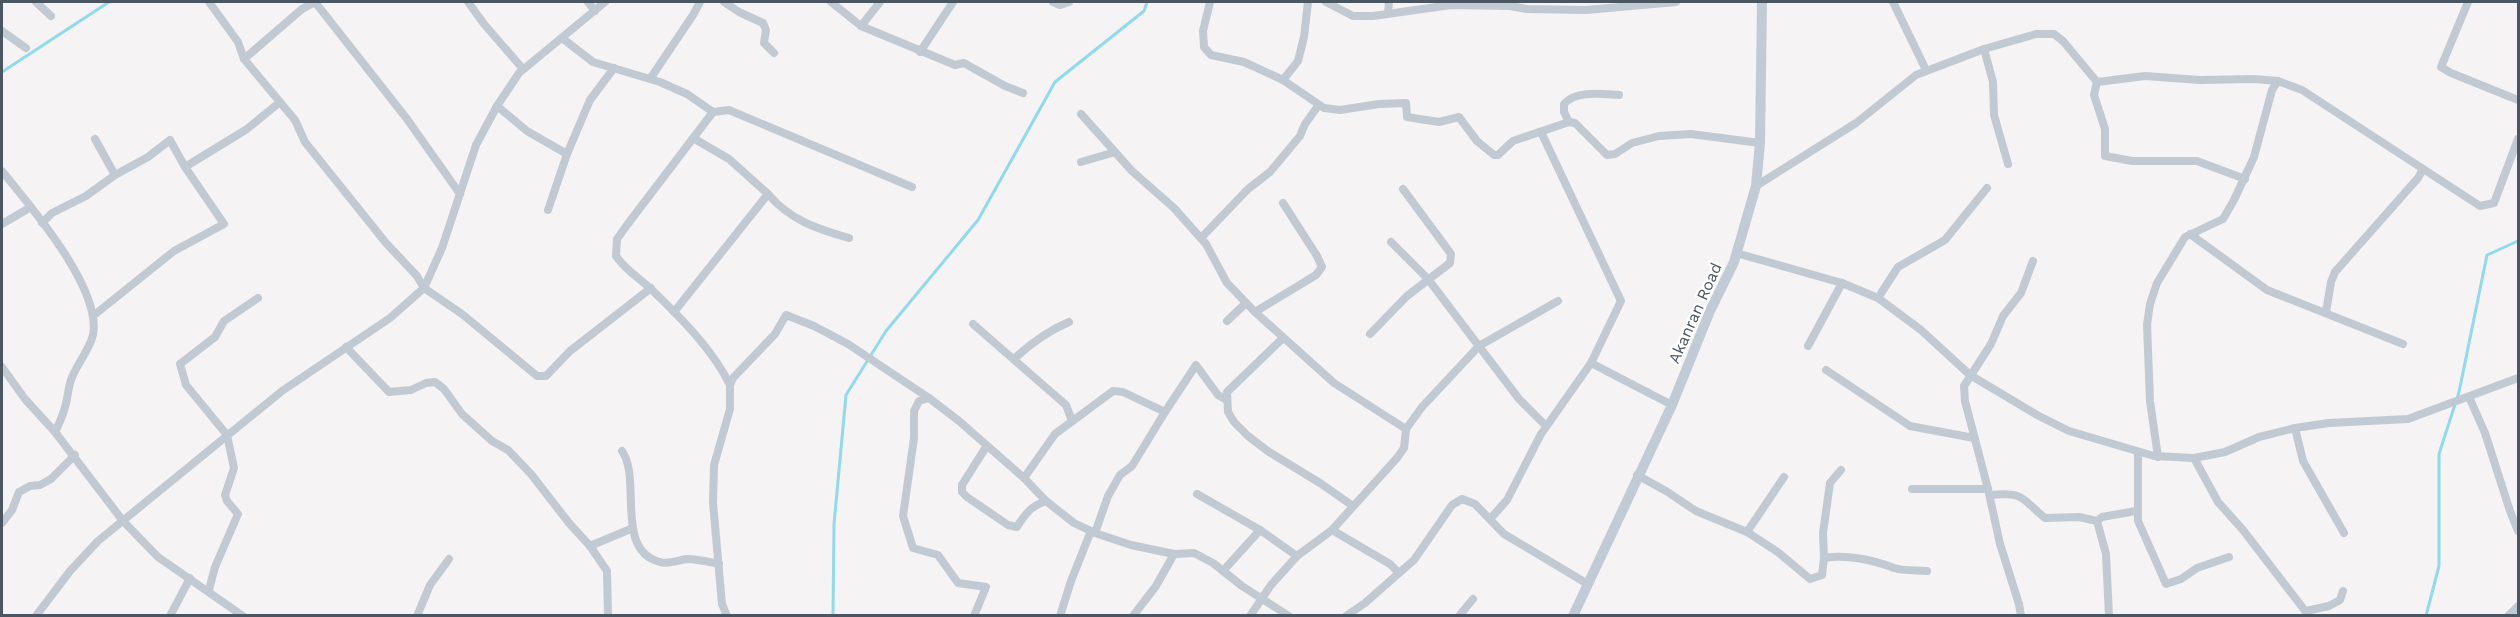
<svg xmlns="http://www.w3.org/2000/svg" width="2520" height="617" viewBox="0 0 2520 617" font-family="'Work Sans',sans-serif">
<rect width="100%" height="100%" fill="#f5f3f3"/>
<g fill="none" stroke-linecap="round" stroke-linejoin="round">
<g stroke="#90daee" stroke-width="3">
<polyline points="2,72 109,2"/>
<polyline points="833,616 834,524 846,395 886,331 978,220 1055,82 1144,11 1147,2"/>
<polyline points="2426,616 2439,566 2439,454 2459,392 2487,255 2518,241"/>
</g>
<g stroke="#c1cad2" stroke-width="8">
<polyline points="36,2 51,16"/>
<polyline points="209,2 238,42 244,59 295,120 305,142 386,243 417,276 424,288 462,314 537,376 546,376 570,351 651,288"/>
<polyline points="315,2 407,119 460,194"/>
<polyline points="468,2 484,24 523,69"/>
<polyline points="588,2 595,11"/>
<polyline points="724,2 739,12 763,23 766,30 764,43 774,53"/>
<polyline points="831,2 861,26 955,65 964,63 1005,86 1023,93"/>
<polyline points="1053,2 1060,5 1069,2"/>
<polyline points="1210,2 1203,31 1204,47 1211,55 1244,62 1283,80 1324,108 1340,110 1379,104 1406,103 1407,117 1439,122 1459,117 1477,141 1494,155 1498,155 1513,141 1569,122 1575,123 1607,155 1615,154 1632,143 1659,136 1691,134 1760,143"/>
<polyline points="1326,2 1353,16 1373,16 1451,5 1510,6 1527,9 1586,10 1676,2"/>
<polyline points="1893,2 1926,70"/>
<polyline points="2468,2 2441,67 2451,73 2518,100"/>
<polyline points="1388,13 1389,2"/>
<polyline points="861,26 880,2"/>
<polyline points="2,31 26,48"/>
<polyline points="562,38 593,62 660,82 687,94 713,112 729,110 912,187"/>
<polyline points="1984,49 1993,82 1994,115 2008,164"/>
<polyline points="920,52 953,2"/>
<polyline points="244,59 302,9 315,2"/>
<polyline points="650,79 693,15 700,2"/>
<polyline points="1283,80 1298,61 1304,37 1308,2"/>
<polyline points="2097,82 2094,95 2105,129 2105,156 2132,161 2197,161 2245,179"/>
<polyline points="497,106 527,131 567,154 548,210"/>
<path d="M713 112 627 225 617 239 616 256C626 271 640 278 653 291 681 318 713 350 730 385"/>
<polyline points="1081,114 1132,171 1174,208 1206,244 1227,283 1255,312 1334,383 1406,429"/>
<path d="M1569 122 1564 112V104C1576 90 1602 94 1619 95"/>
<polyline points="95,139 115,175"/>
<polyline points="567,154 590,100 614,68"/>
<polyline points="1081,162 1115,152"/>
<polyline points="185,167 247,129 280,102"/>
<path d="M2 171C30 206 102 288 93 335 89 351 76 365 71 380 68 388 68 398 65 407 63 415 59 424 55 432L123 521 158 557 243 616"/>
<polyline points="1756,186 1856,123 1916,75 1984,49 2036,34 2054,34 2063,41 2097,82 2145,76 2200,80 2254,79 2278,81 2302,90 2480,206 2494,203 2518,139"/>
<path d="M768 194C790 220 817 229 849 238"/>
<polyline points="42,223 52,213 86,196 115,175 148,157 170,140 185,167 224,224 174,251 93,316"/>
<polyline points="2,224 31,207"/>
<polyline points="2190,234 2267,290 2403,344"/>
<polyline points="1201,238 1248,189 1270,172 1300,136 1305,124 1318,106"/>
<polyline points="1391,242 1428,279 1519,399 1546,426"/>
<polyline points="1736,253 1842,283 1878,298 1921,330 1970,375 2037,415 2069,431 2154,456 2194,458 2225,452 2259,437 2295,428 2329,423 2408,419 2518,378"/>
<polyline points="1878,298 1898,267 1945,240 1987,188"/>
<polyline points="674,312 768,194 729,159 693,138"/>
<polyline points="1255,312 1316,275 1322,267 1317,256 1283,203"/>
<polyline points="2326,312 2331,282 2335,272 2418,178 2423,169"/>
<polyline points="1227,321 1246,303"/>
<polyline points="973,324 1066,405 1072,421"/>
<polyline points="1370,334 1407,296 1450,263 1451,254 1403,189"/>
<polyline points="1282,339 1227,392 1228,412 1234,422 1248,436 1269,452 1320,483 1353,506"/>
<polyline points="1808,346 1842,283"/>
<polyline points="346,347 389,392 411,390 426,383 435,382 444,389 462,414 492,441 508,450 531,474 569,523 590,546 633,528"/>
<path d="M1014 359C1031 343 1048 331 1069 322"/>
<polyline points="1591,363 1672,405"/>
<polyline points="2,367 25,399 55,432"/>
<polyline points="1826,370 1910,426 1974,438"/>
<polyline points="2469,397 2485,433 2510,511 2518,531"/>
<polyline points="929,398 919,401 914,411 914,438 903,516 913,548 938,555 958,583 986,587 974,616"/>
<polyline points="2295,428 2303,461 2344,533"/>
<path d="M986 447 962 485V492L967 497 1008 525 1017 527C1025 514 1031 506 1046 501"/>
<path d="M622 451C642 479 614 550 660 562 668 565 679 560 687 559 698 559 709 562 719 564"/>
<polyline points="2138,452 2138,521 2166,584 2181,579 2197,568 2229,557"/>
<polyline points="2158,457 2150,401 2147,325 2150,304 2157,283 2185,237 2223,219 2234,200 2254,157 2272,90 2278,81"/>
<polyline points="2194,458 2218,502 2243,530 2309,616"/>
<path d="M1637 475 1666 491 1696 511 1747 532 1779 553 1810 579 1822 575 1824 558C1846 554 1874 560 1894 568 1903 571 1917 570 1927 571"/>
<polyline points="1024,478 1055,434 1113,391 1123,392 1165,412 1196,365 1218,395 1227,400"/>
<polyline points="1912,489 1988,489"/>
<polyline points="1197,494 1260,530 1297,556"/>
<path d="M1990 495C2026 492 2020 498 2045 518L2079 517 2097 521"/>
<polyline points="1491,518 1507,500 1541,434 1591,363 1621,301 1541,132"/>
<polyline points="2,523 12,510 19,492 30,486 40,485 51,479 75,455"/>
<polyline points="1332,530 1390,564 1399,573 1414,560 1452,505 1462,499 1475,504 1504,534 1586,583"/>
<polyline points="1747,532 1784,477"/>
<polyline points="1095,533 1108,496 1120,475 1132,466 1165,412"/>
<polyline points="590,546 607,571 608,616"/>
<polyline points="1824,558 1823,533 1830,483 1841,470"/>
<polyline points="1223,571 1260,530"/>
<polyline points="209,590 215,567 238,514 227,501 225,495 234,468 227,435 186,385 180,364 215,337 224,321 258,298"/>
<polyline points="2306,611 2329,606 2340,600 2343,591"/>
<polyline points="36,616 70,571 98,541 282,391 390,318 424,288 442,248 476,145 497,106 519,73 605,2"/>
<polyline points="170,616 190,578"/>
<polyline points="417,616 430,585 449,559"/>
<polyline points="727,616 722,604 713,503 714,465 730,409 730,385 733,378 775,334 786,315 814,326 848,344 929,398 959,421 1024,478 1046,501 1074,523 1095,533 1131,545 1174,554 1194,553 1213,563 1242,586 1289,616"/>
<polyline points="1060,616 1071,581 1091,531"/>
<polyline points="1133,616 1156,586 1174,554"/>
<polyline points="1250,616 1271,585 1297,556 1332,530 1397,458 1404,448 1406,429 1422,407 1479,346 1558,301"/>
<polyline points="1346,616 1365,603 1399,573"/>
<polyline points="1459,616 1473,599"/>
<polyline points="2021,616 2019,604 2000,544 1988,489 1965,401 1964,386 1991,344 2003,316 2021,293 2033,261"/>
<polyline points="2109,616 2106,554 2097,521 2102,517 2136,511"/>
<polyline points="2508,616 2518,606"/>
</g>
<polyline stroke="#c1cbd6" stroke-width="10" points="1573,616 1672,405 1710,311 1734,262 1756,186 1760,143 1762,2"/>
</g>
<g text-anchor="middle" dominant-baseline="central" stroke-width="5" stroke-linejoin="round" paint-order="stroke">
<g font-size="16" fill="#4a5661" stroke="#fff">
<text transform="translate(1695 313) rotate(-66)">Akanran Road</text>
</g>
</g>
<rect width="2520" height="617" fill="none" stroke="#4a5661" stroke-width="6"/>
</svg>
